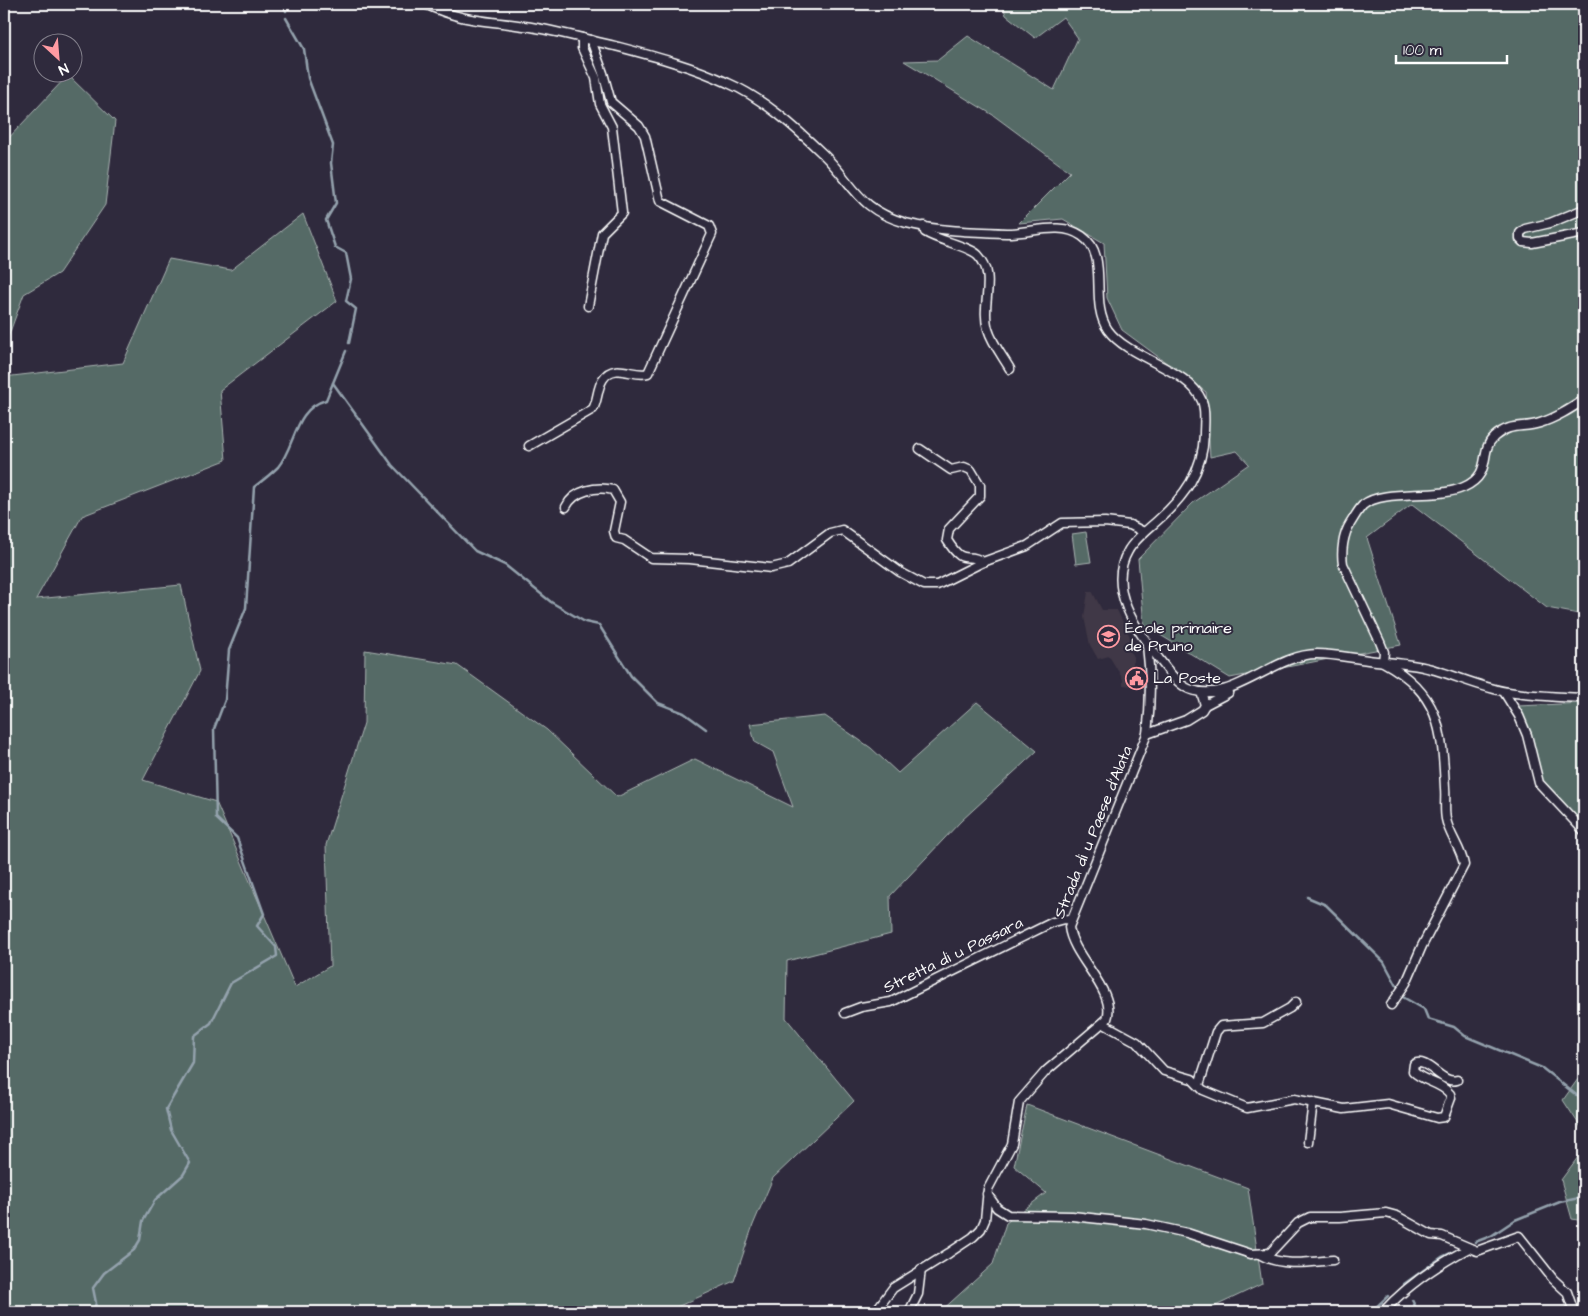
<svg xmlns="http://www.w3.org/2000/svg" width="1588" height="1316" viewBox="0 0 1588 1316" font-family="'Architects Daughter',sans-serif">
<rect width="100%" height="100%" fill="#2f2a3d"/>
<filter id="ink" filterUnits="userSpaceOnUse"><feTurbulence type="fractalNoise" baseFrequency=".02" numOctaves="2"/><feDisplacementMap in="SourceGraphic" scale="10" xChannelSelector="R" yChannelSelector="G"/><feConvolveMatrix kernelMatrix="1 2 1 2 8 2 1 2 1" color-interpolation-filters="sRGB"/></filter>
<g filter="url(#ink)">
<polygon fill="#413846" points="1092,591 1102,610 1117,610 1133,643 1128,647 1133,657 1133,669 1136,669 1134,686 1123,685 1123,679 1109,656 1098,659 1090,645 1084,617 1088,592"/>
<g fill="#546a66" stroke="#aab4b2">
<polygon points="1002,4 1584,4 1584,615 1547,608 1412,504 1367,538 1401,645 1230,678 1144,625 1138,559 1193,503 1249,464 1237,451 1210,457 1206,392 1122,330 1107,298 1104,243 1063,219 1019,223 1070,172 993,115 904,61 938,60 968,36 1054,90 1078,38 1063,17 1035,38 1006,15"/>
<polygon points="68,75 115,121 105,205 59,273 24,294 4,348 4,143"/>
<polygon points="303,214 337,301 220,390 226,460 82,516 36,599 181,585 200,671 143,780 216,802 295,987 330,966 326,845 364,723 365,650 457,665 547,730 617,797 695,759 793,807 773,752 755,742 750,724 825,716 871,748 898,773 977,702 1037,751 961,821 890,896 891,934 787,961 786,1018 854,1101 773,1178 753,1225 734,1281 666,1312 4,1312 4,377 123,363 169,259 231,270"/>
<polygon points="1086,532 1091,562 1076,564 1072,534"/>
<polygon points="1584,703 1584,826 1541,780 1530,731 1518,706"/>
<polygon points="1584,1077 1584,1132 1563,1100 1578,1079"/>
<polygon points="1027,1105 1248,1188 1262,1284 1203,1312 940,1312 993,1264 1006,1223 1046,1193 1014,1166"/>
<polygon points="1584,1149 1584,1221 1572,1219 1561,1180"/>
</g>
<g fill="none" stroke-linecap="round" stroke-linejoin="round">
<g stroke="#94a2ad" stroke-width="2.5">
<polyline points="284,4 286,11"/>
<polyline points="286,18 304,49 308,78 333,145 331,163 336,203 326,220 335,247 346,253 351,279 346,301 356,309 349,343"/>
<polyline points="333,383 392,465 475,551 505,565 551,602 585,622 599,625 631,676 658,703 684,713 706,729"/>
<polyline points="1307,897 1326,905 1384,962 1398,988"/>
<polyline points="1401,996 1424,1009 1428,1019 1454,1027 1465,1036 1542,1068 1584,1101"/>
<polyline points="1475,1242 1491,1236 1515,1220 1560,1202 1584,1197"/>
<polyline points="1404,1284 1442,1257 1460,1249"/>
<polyline points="1412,1300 1418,1312"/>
<path d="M93 1312 96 1303 93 1288 104 1273 134 1250 140 1240 143 1221 155 1200 183 1175 190 1163 171 1130 166 1109 193 1063 194 1036 211 1023 231 983 277 956 276 947 257 926 264 914 237 838 216 818 214 729 225 700 229 650 246 608 254 487C262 481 271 474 278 467 296 445 294 409 326 400L346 351"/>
<polyline points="1371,1312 1388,1296"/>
</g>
<defs>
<g id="minor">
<path d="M425 4C463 22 484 20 524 26 554 30 585 39 615 46 653 56 692 66 728 83 763 98 796 128 823 154 855 185 857 209 906 223 937 231 975 232 1008 233 1032 233 1061 221 1082 236 1111 256 1088 301 1108 330 1130 360 1189 368 1202 401 1206 410 1204 424 1204 434 1203 472 1184 497 1157 521 1147 530 1134 540 1128 551 1106 589 1137 630 1159 659 1167 669 1177 684 1189 689 1231 706 1273 654 1317 654 1334 654 1351 658 1368 660 1390 663 1413 663 1435 670 1459 677 1483 688 1508 692 1533 696 1559 697 1584 698"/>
<polyline points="582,38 582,48 596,78 600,104 612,127 622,213 602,233 588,306"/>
<polyline points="1584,209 1550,223 1525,229 1520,233 1520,239 1523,242 1532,243 1584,233"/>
<path d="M924 226 925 232C939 241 969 246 978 255 998 276 980 305 988 329 992 343 1003 357 1010 369"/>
<path d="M529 446 593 409C598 400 597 388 603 379 615 361 634 378 648 373L712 234 709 226 660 201 645 136 639 126 611 102 603 73 591 40"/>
<path d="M920 449 951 470 964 467 971 470 980 485V496L949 529 947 540C965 569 966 550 983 562"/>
<path d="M566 507C574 490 597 486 613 490L620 502 614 531 616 538 624 540 651 558 690 559 771 568 788 564 830 533 842 530 900 572 924 585H937L983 562 1027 546 1062 523 1105 522 1130 525 1144 532"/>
<polyline points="1504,692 1519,716 1527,735 1539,783 1584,831"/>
<polyline points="1205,705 1228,693"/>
<polyline points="1147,734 1186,720 1202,710 1205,705 1201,692"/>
<path d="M1391 1005 1406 983 1422 946 1464 865C1461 848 1449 835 1446 819 1444 809 1446 798 1445 788 1442 728 1440 693 1383 662L1384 652 1380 642 1343 564C1341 552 1343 535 1350 524 1354 518 1358 510 1363 505 1385 488 1436 500 1464 487 1494 473 1478 452 1494 437 1511 422 1522 429 1540 423 1556 418 1570 409 1584 400"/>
<polyline points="845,1013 861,1007 891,1002 1053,922 1064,919 1071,920"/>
<path d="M1104 1024 1137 1042 1164 1071 1192 1079 1203 1090 1247 1108 1294 1099 1344 1109 1388 1104 1437 1118 1444 1117 1451 1098 1450 1094C1441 1082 1423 1082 1413 1071L1414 1064C1428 1057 1442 1085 1457 1080"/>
<polyline points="1199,1085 1216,1032 1221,1026 1263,1023 1290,1008 1296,1002"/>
<polyline points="1308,1142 1313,1102"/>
<polyline points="987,1194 997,1208 1008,1215 1072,1216 1146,1224 1187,1233 1251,1254 1270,1253 1298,1223 1310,1217 1340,1217 1386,1213 1397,1216 1431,1235 1442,1236 1477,1251 1519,1236 1553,1279 1567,1292 1574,1312"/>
<path d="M1261 1255C1282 1267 1310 1262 1333 1260"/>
<path d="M875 1312 893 1288 949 1253 973 1237 981 1229 985 1220 988 1189 1012 1144 1019 1102 1046 1071 1107 1019C1117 991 1072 957 1069 927L1147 734C1151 703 1151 676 1147 645"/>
<polyline points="909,1312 918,1294 921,1269"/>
<path d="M1383 1312C1407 1285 1437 1265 1469 1248"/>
</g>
</defs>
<use href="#minor" stroke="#fff" stroke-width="11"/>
<use href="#minor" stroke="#2f2a3d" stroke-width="8"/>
</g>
</g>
<defs>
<symbol id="school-ring" viewBox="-11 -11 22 22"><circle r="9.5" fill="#2f2a3d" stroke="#ff9aa2" stroke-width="1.5"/><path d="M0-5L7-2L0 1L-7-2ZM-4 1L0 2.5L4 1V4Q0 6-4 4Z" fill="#ff9aa2"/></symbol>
<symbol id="civic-ring" viewBox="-11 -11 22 22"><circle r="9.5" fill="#2f2a3d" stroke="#ff9aa2" stroke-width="1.5"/><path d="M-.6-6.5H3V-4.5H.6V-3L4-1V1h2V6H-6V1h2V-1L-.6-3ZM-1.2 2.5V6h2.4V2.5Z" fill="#ff9aa2"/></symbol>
</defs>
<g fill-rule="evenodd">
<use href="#school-ring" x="1096" y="624" width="25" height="25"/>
<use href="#civic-ring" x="1124" y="666" width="25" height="25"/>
</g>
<g text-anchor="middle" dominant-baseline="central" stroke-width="4" stroke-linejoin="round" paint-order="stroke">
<g font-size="16" fill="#fff" stroke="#2f2a3d" text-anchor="start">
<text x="1125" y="628">École primaire<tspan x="1125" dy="18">de Pruno</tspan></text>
<text x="1153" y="678">La Poste</text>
</g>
<g font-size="16" fill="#fff" stroke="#2f2a3d">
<text transform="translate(1093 832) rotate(-68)">Strada di u Paese d'Alata</text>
<text transform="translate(953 955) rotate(-26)">Stretta di u Passara</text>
</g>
</g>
<rect width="1588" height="1316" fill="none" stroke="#2f2a3d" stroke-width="20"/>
<rect x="10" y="10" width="1568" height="1296" fill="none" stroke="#fff" stroke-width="2" filter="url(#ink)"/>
<g transform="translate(58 58) rotate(154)"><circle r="24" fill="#2f2a3d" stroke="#827f8b"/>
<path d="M0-4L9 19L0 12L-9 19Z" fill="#ff9aa2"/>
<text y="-8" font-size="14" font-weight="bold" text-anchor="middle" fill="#ffffff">N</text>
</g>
<path d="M1396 55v8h111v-8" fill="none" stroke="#ffffff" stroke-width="2.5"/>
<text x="1403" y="55" font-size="15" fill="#ffffff" stroke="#2f2a3d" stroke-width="4" paint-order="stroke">100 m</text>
</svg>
